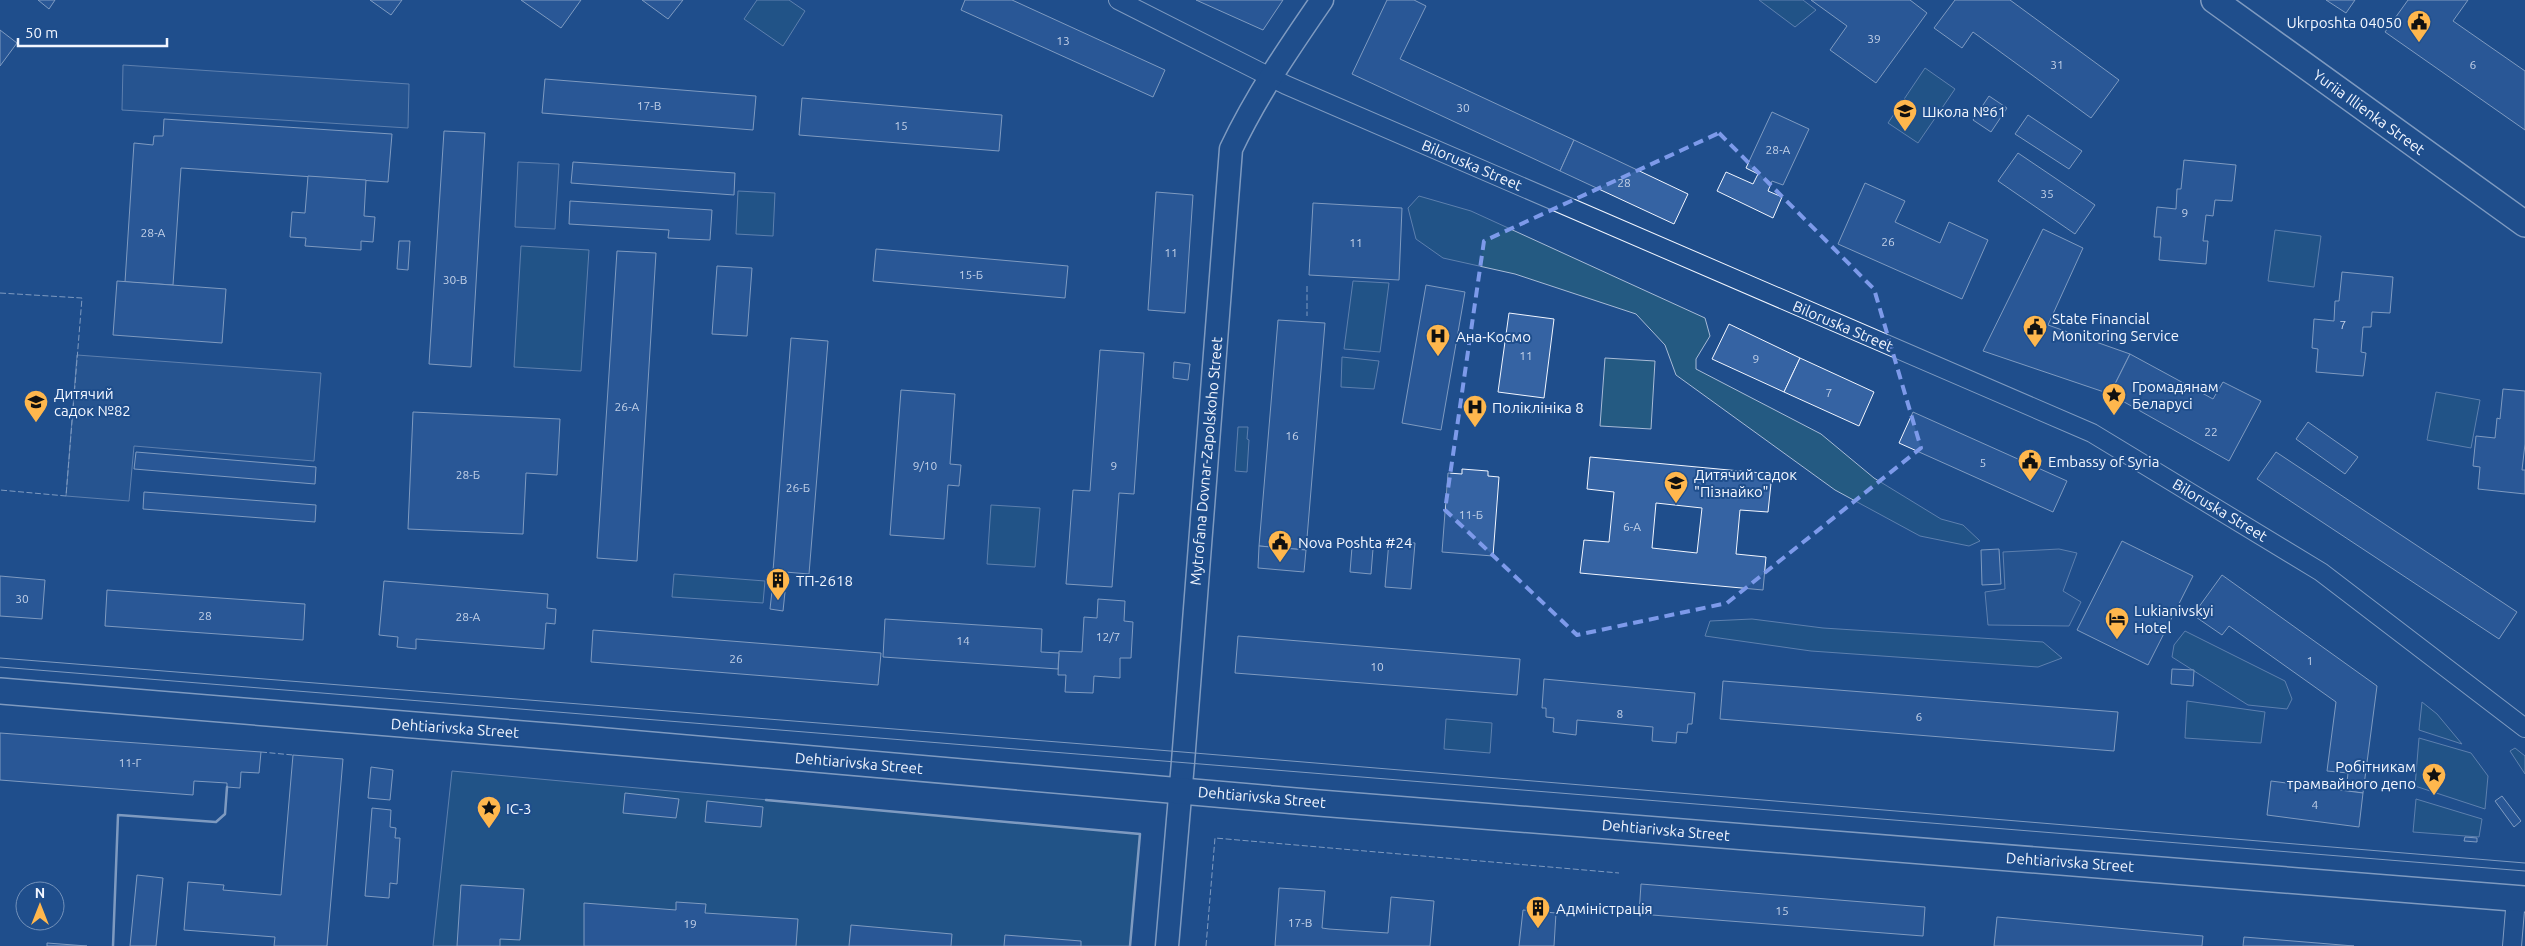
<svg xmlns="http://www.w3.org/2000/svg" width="2525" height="946" viewBox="0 0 2525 946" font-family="Ubuntu,sans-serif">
<rect width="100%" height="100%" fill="#1f4e8c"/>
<g fill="#245a82" stroke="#a8bbd7">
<polygon points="757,0 789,0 805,11 783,46 744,19"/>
<polygon points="1759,0 1803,0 1816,10 1795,27"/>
<polygon points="1925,68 1955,89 1918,143 1888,123"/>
<polygon points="738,191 775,193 773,236 736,234"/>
<polygon points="1419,196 1471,211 1705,318 1710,336 1696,359 1696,369 1821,434 1874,478 1941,519 1963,525 1980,541 1969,546 1920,536 1835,490 1676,375 1665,345 1636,314 1515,274 1443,258 1416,239 1408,208"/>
<polygon points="2275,230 2321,236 2314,287 2268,281"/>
<polygon points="521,246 589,250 581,371 514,367"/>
<polygon points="1353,281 1389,283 1380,352 1344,349"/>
<polygon points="1342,357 1379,361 1374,389 1341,387"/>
<polygon points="1605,358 1655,361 1651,429 1600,426"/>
<polygon points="2436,392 2480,400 2471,448 2427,440"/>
<polygon points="1238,427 1248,427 1247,439 1249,440 1247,472 1235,471"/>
<polygon points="991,505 1040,508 1035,567 987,564"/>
<polygon points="674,574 765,581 763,603 672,597"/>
<polygon points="1752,619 1823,628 2043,642 2062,658 2038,667 1811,651 1705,636 1710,621"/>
<polygon points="2185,631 2285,681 2292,699 2287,709 2248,705 2172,657 2174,645"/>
<polygon points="2187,701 2265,712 2261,743 2185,738"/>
<polygon points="2422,702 2437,714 2462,744 2419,730"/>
<polygon points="1446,719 1492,723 1490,753 1444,749"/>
<polygon points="2419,738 2471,753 2488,776 2485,809 2415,786"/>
<polygon points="2515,748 2525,756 2525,774 2510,751"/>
<polygon points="452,771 1140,834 1130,946 433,946"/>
<polygon points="2416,799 2482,819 2479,837 2413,832"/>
</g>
<g fill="#305b95" stroke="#a8bbd7">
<polygon points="123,65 409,84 408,128 122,110"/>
<polygon points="518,162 559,164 555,229 515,227"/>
<polygon points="77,355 321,373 314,461 134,446 129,501 66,496"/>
<polygon points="2059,549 2077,553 2063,591 2081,602 2069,626 1988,625 1985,592 2005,589 2003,552"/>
</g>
<g fill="#3563a3" stroke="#f2f6ff" fill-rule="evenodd">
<polygon points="38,0 55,0 49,9"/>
<polygon points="370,0 402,0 391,15"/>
<polygon points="521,0 581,0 561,28"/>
<polygon points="642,0 683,0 668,19"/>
<polygon points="965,0 1012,0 1165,70 1153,97 961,10"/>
<polygon points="1196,0 1283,0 1263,30"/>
<polygon points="1387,0 1414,0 1426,6 1400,59 1574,140 1560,171 1352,74"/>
<polygon points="1811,0 1910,0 1927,13 1876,83 1830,50 1847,26"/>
<polygon points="1955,0 2010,0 2119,80 2091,118 1973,32 1962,48 1934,28"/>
<polygon points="2326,0 2355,0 2346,13"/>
<polygon points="2408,0 2468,0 2453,21 2525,71 2525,130 2385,32"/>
<polygon points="0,30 17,43 0,66"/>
<polygon points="545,79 756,96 753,130 542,113"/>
<polygon points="1989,96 2007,108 1991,132 1973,120"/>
<polygon points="802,98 1002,115 999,151 799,135"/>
<polygon points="1772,112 1809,129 1783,185 1772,181 1768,191 1782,197 1773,218 1717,191 1726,172 1753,184 1758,174 1746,168"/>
<polygon points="2028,115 2082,151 2069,169 2015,134"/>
<polygon points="164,119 392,134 388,182 181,168 173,285 125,282 134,143 153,145 154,136 163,136"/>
<polygon points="444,131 485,133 471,367 429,364"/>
<polygon points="1574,140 1688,194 1674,224 1560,171"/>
<polygon points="2018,153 2095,205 2075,234 1998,181"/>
<polygon points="2184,160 2236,165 2232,201 2215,200 2213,216 2206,215 2203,241 2208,241 2206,264 2159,260 2161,237 2154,237 2157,207 2176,209 2177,189 2181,189"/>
<polygon points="573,162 735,173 734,195 571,183"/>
<polygon points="308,176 366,180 364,216 375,217 373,242 361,241 361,250 305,246 306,238 290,237 292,212 305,213"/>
<polygon points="1865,183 1905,201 1895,222 1940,243 1949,222 1988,240 1962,299 1838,244"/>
<polygon points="1156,192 1193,195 1185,313 1148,310"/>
<polygon points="570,201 712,210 710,240 668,238 669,230 569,224"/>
<polygon points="1313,203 1402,208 1399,280 1309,275"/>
<polygon points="2043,229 2083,248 2048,325 2130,354 2110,394 1983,351"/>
<polygon points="399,241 410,241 408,270 397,269"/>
<polygon points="876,249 1068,266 1065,298 873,281"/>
<polygon points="617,251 656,253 637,561 597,558"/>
<polygon points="717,266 752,268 747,336 712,334"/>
<polygon points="2342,272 2393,277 2390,313 2372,312 2371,327 2363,327 2361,352 2366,353 2363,376 2316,372 2318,349 2312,348 2314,319 2334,321 2335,301 2339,301"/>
<polygon points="117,281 226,289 222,343 113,335"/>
<polygon points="1426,285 1465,292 1441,430 1402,423"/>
<polygon points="1509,313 1554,319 1544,398 1498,392"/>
<polygon points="1278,320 1325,323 1306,550 1259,546"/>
<polygon points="1729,324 1800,358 1784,392 1712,359"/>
<polygon points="791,338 828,341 809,574 773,571"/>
<polygon points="1100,350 1144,353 1134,494 1119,493 1112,587 1066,584 1073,490 1090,491"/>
<polygon points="2130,354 2213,399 2223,382 2261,401 2229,461 2110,394"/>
<polygon points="1800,358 1874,392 1859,426 1784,392"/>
<polygon points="1174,362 1190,364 1188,380 1173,378"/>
<polygon points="2503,389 2525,391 2525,444 2522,470 2525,470 2525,494 2478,489 2480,467 2473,466 2476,436 2495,438 2497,418 2500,419"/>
<polygon points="901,390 955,394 950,464 961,465 959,486 948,485 944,539 890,535"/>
<polygon points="413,412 560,419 557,475 526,473 523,534 408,529"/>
<polygon points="1913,412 2067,481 2053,512 1899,443"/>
<polygon points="2308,422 2358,457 2345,474 2296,439"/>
<polygon points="136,452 316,467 315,484 134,469"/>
<polygon points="2276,452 2517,612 2499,639 2257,479"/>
<path d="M1590 457 1772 474 1768 512 1740 510 1736 554 1766 557 1763 590 1580 573 1584 540 1609 542 1614 492 1587 489ZM1656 503 1702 508 1697 553 1652 548Z"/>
<polygon points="1462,469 1488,471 1488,476 1499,477 1493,556 1442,552 1448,473 1462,474"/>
<polygon points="144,492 316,505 315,522 143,509"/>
<polygon points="1389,541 1415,543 1411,589 1385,587"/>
<polygon points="2122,541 2193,576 2148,665 2077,630"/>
<polygon points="1259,546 1306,550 1304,572 1258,568"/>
<polygon points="1352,547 1373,549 1371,574 1350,572"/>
<polygon points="1999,549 2001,584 1982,585 1981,550"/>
<polygon points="2222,575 2377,686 2363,793 2346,791 2348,773 2327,771 2336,702 2229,626 2222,635 2193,615"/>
<polygon points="0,576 45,580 42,619 0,616"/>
<polygon points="384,581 548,594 547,608 556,609 555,624 546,623 544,649 416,639 416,649 397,647 398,637 379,635"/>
<polygon points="107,590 305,604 303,640 105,626"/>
<polygon points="772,591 785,592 783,611 770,609"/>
<polygon points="1098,599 1125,601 1124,621 1133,622 1131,658 1120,658 1120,678 1094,676 1093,693 1065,692 1066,675 1058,675 1059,651 1082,652 1084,617 1097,618"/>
<polygon points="885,619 1042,629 1041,652 1059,653 1058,669 883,657"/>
<polygon points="593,630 881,653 878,685 591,662"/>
<polygon points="1238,636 1520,659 1517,695 1235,673"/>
<polygon points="2172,669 2194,670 2193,686 2171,684"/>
<polygon points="1544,679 1695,693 1692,724 1688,724 1687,733 1677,732 1676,743 1652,741 1653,727 1577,720 1576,735 1553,732 1554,718 1546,717 1546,708 1542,708"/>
<polygon points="1723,681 2118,712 2114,751 1720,719"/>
<polygon points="0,733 261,752 259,773 241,772 240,788 227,787 227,783 194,781 193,795 0,780"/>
<polygon points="293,755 343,759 327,946 274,946 275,937 184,930 188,882 224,885 223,890 281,895"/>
<polygon points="371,767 393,770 390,800 368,798"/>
<polygon points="2271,781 2363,793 2359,827 2267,815"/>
<polygon points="625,793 679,799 676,818 623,813"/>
<polygon points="2502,796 2521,821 2514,827 2495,801"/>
<polygon points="707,801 763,807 761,827 705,822"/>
<polygon points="372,808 391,810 390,827 396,828 395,838 400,838 397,884 390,883 389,898 365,896"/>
<polygon points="2465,837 2477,838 2477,842 2464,841"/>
<polygon points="137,875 163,878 156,946 130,946"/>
<polygon points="1641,884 1925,907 1923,936 1639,914"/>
<polygon points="461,885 524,889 520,940 500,939 500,946 457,946"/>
<polygon points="1279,888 1325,891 1322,928 1329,929 1388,933 1391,897 1434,901 1430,946 1275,946"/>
<polygon points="676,902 706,904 705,913 798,919 796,946 584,946 584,903 676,910"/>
<polygon points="1523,910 1556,913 1554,946 1519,946"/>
<polygon points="1997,917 2203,936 2202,946 1994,946"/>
<polygon points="851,925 952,934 951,946 849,946"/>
<polygon points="1005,935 1081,941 1081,946 1004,946"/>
<polygon points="2244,937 2354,946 2243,946"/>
<polygon points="47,943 87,946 47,946"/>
</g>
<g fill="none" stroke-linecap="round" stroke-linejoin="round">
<defs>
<g id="minor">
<polyline points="1118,0 1286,85 2092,433 2321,572 2525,728"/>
<polyline points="2512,946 2516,898"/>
</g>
<path id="tertiary" d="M1167 946 1183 762 1231 149C1256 96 1289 48 1322 0"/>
<g id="secondary">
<polyline points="2214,0 2525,224"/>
<polyline points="0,691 560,737 1319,803 2525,899"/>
</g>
</defs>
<use href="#minor" stroke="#f2f6ff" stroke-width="20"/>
<use href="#tertiary" stroke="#f2f6ff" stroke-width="25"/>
<use href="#secondary" stroke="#f2f6ff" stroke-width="28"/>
<use href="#minor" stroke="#1f4e8c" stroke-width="18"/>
<use href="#tertiary" stroke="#1f4e8c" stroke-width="22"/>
<use href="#secondary" stroke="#1f4e8c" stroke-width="25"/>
<g stroke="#f2f6ff" stroke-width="1">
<polyline points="0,658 1146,749 2525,863"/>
<polyline points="0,667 2525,871"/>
</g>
<g stroke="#f2f6ff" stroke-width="1" stroke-dasharray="6 2.5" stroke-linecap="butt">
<polyline points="1307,286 1307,316"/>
<polyline points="0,293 82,298 66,496 0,490"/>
<polyline points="261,752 293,755"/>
<polyline points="1206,946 1215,838 1619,873"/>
</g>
<g stroke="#f2f6ff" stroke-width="2.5">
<polyline points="766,800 1140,834 1130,946"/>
<polyline points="113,946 118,815 216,822 225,814 227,787"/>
</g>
</g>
<path d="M0 0H2525V946H0ZM1719 133 1874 289 1921 448 1727 603 1577 635 1445 510 1484 241Z" fill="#1f4e8c" fill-opacity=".55" fill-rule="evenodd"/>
<path fill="none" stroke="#7d9aea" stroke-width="4" stroke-dasharray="10 6" stroke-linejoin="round" d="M1719 133 1874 289 1921 448 1727 603 1577 635 1445 510 1484 241Z"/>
<defs>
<symbol id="civic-pin" viewBox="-11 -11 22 30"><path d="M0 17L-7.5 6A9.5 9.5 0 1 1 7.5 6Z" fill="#ffb74d" stroke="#1f4e8c"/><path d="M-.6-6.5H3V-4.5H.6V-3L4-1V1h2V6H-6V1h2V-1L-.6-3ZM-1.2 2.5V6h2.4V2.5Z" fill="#111"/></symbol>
<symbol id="school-pin" viewBox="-11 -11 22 30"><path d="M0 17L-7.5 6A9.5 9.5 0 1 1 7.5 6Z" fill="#ffb74d" stroke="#1f4e8c"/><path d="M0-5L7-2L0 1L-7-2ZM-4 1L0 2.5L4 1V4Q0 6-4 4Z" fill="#111"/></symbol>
<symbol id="hospital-pin" viewBox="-11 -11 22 30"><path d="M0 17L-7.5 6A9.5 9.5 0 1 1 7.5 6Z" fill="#ffb74d" stroke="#1f4e8c"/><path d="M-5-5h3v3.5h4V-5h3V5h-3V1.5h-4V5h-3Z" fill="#111"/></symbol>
<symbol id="sight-pin" viewBox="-11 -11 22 30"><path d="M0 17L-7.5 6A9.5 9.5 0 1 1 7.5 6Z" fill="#ffb74d" stroke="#1f4e8c"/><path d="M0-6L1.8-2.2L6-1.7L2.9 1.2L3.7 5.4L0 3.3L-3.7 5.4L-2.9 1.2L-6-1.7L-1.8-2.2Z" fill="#111"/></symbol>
<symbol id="building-pin" viewBox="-11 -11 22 30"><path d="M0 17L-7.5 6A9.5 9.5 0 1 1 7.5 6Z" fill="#ffb74d" stroke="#1f4e8c"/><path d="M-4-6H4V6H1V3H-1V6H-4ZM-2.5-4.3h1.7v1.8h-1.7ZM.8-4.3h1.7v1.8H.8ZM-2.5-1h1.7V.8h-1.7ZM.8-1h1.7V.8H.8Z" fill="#111"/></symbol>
<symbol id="hotel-pin" viewBox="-11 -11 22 30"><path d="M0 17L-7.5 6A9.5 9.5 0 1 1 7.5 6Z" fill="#ffb74d" stroke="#1f4e8c"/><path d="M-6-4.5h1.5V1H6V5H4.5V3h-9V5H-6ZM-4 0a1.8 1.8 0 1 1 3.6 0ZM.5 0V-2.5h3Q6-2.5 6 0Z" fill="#111"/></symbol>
</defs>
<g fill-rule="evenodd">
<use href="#civic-pin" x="2405" y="8" width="28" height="38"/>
<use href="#school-pin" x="1891" y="97" width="28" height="38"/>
<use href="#civic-pin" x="2021" y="313" width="28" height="38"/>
<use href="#hospital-pin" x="1424" y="322" width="28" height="38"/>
<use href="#sight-pin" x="2100" y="381" width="28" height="38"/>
<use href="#school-pin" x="22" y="388" width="28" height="38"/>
<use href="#hospital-pin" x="1461" y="393" width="28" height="38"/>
<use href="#civic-pin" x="2016" y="447" width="28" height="38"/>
<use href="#school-pin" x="1662" y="469" width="28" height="38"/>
<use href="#civic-pin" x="1266" y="528" width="28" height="38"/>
<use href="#building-pin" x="764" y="566" width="28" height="38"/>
<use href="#hotel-pin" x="2103" y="605" width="28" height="38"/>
<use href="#sight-pin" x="2420" y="761" width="28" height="38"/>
<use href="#sight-pin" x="475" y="794" width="28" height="38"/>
<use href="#building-pin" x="1524" y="894" width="28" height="38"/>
</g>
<g text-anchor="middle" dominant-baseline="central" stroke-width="4" stroke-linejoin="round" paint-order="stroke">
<g font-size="12" fill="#c3d1e8">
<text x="1874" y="38">39</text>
<text x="1063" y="40">13</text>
<text x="2057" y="64">31</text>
<text x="2473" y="64">6</text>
<text x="649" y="105">17-В</text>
<text x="1463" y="107">30</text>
<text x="901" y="125">15</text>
<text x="1778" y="149">28-А</text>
<text x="1624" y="182">28</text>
<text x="2047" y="193">35</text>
<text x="2185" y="212">9</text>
<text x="153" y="232">28-А</text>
<text x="1888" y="241">26</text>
<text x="1356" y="242">11</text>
<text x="1171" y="252">11</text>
<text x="971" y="274">15-Б</text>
<text x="455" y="279">30-В</text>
<text x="2343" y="324">7</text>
<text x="1526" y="355">11</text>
<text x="1756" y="358">9</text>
<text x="1829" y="392">7</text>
<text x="627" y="406">26-А</text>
<text x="2211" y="431">22</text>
<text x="1292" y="435">16</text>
<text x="1983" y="462">5</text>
<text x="925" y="465">9/10</text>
<text x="1114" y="465">9</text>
<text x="468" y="474">28-Б</text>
<text x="798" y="487">26-Б</text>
<text x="1471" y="514">11-Б</text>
<text x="1632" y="526">6-А</text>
<text x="22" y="598">30</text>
<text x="205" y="615">28</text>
<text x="468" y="616">28-А</text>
<text x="1108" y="636">12/7</text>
<text x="963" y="640">14</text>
<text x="736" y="658">26</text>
<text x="2310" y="660">1</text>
<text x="1377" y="666">10</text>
<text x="1620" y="713">8</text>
<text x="1919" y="716">6</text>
<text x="130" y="762">11-Г</text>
<text x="2315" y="804">4</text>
<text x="1782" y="910">15</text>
<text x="1300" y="922">17-В</text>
<text x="690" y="923">19</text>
</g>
<g font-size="15" fill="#f2f6ff" stroke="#1f4e8c" text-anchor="start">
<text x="2402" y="22" text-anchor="end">Ukrposhta 04050</text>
<text x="1922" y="111">Школа №61</text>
<text x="2052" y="318">State Financial<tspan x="2052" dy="17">Monitoring Service</tspan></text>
<text x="1456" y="336">Ана-Космо</text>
<text x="2132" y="386">Громадянам<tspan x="2132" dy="17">Беларусі</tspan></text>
<text x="54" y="393">Дитячий<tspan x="54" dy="17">садок №82</tspan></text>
<text x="1492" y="407">Поліклініка 8</text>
<text x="2048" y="461">Embassy of Syria</text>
<text x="1694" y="474">Дитячий садок<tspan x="1694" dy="17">"Пізнайко"</tspan></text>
<text x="1298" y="542">Nova Poshta #24</text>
<text x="796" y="580">ТП-2618</text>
<text x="2134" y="610">Lukianivskyi<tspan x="2134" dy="17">Hotel</tspan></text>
<text x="2416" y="766" text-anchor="end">Робітникам<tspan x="2416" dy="17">трамвайного депо</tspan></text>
<text x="506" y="808">ІС-3</text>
<text x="1556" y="908">Адміністрація</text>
</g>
<g font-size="15" fill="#f2f6ff" stroke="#1f4e8c">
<text transform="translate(2369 112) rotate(36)">Yuriia Illienka Street</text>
<text transform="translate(1472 165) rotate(23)">Biloruska Street</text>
<text transform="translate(1843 326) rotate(23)">Biloruska Street</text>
<text transform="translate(1206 461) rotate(-85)">Mytrofana Dovnar-Zapolskoho Street</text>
<text transform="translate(2220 510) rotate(31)">Biloruska Street</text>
<text transform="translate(455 728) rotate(4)">Dehtiarivska Street</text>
<text transform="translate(859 763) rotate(5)">Dehtiarivska Street</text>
<text transform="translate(1262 797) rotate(5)">Dehtiarivska Street</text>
<text transform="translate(1666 830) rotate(5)">Dehtiarivska Street</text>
<text transform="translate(2070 862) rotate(4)">Dehtiarivska Street</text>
</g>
</g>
<g transform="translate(40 906)"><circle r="24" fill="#1f4e8c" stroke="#7391ba"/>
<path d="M0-4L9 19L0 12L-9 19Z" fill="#ffb74d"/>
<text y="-8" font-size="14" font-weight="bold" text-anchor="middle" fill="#f2f6ff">N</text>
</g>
<path d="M18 38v8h149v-8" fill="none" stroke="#f2f6ff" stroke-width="2.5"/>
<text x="25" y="38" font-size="15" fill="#f2f6ff" stroke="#1f4e8c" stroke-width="4" paint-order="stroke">50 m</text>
</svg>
